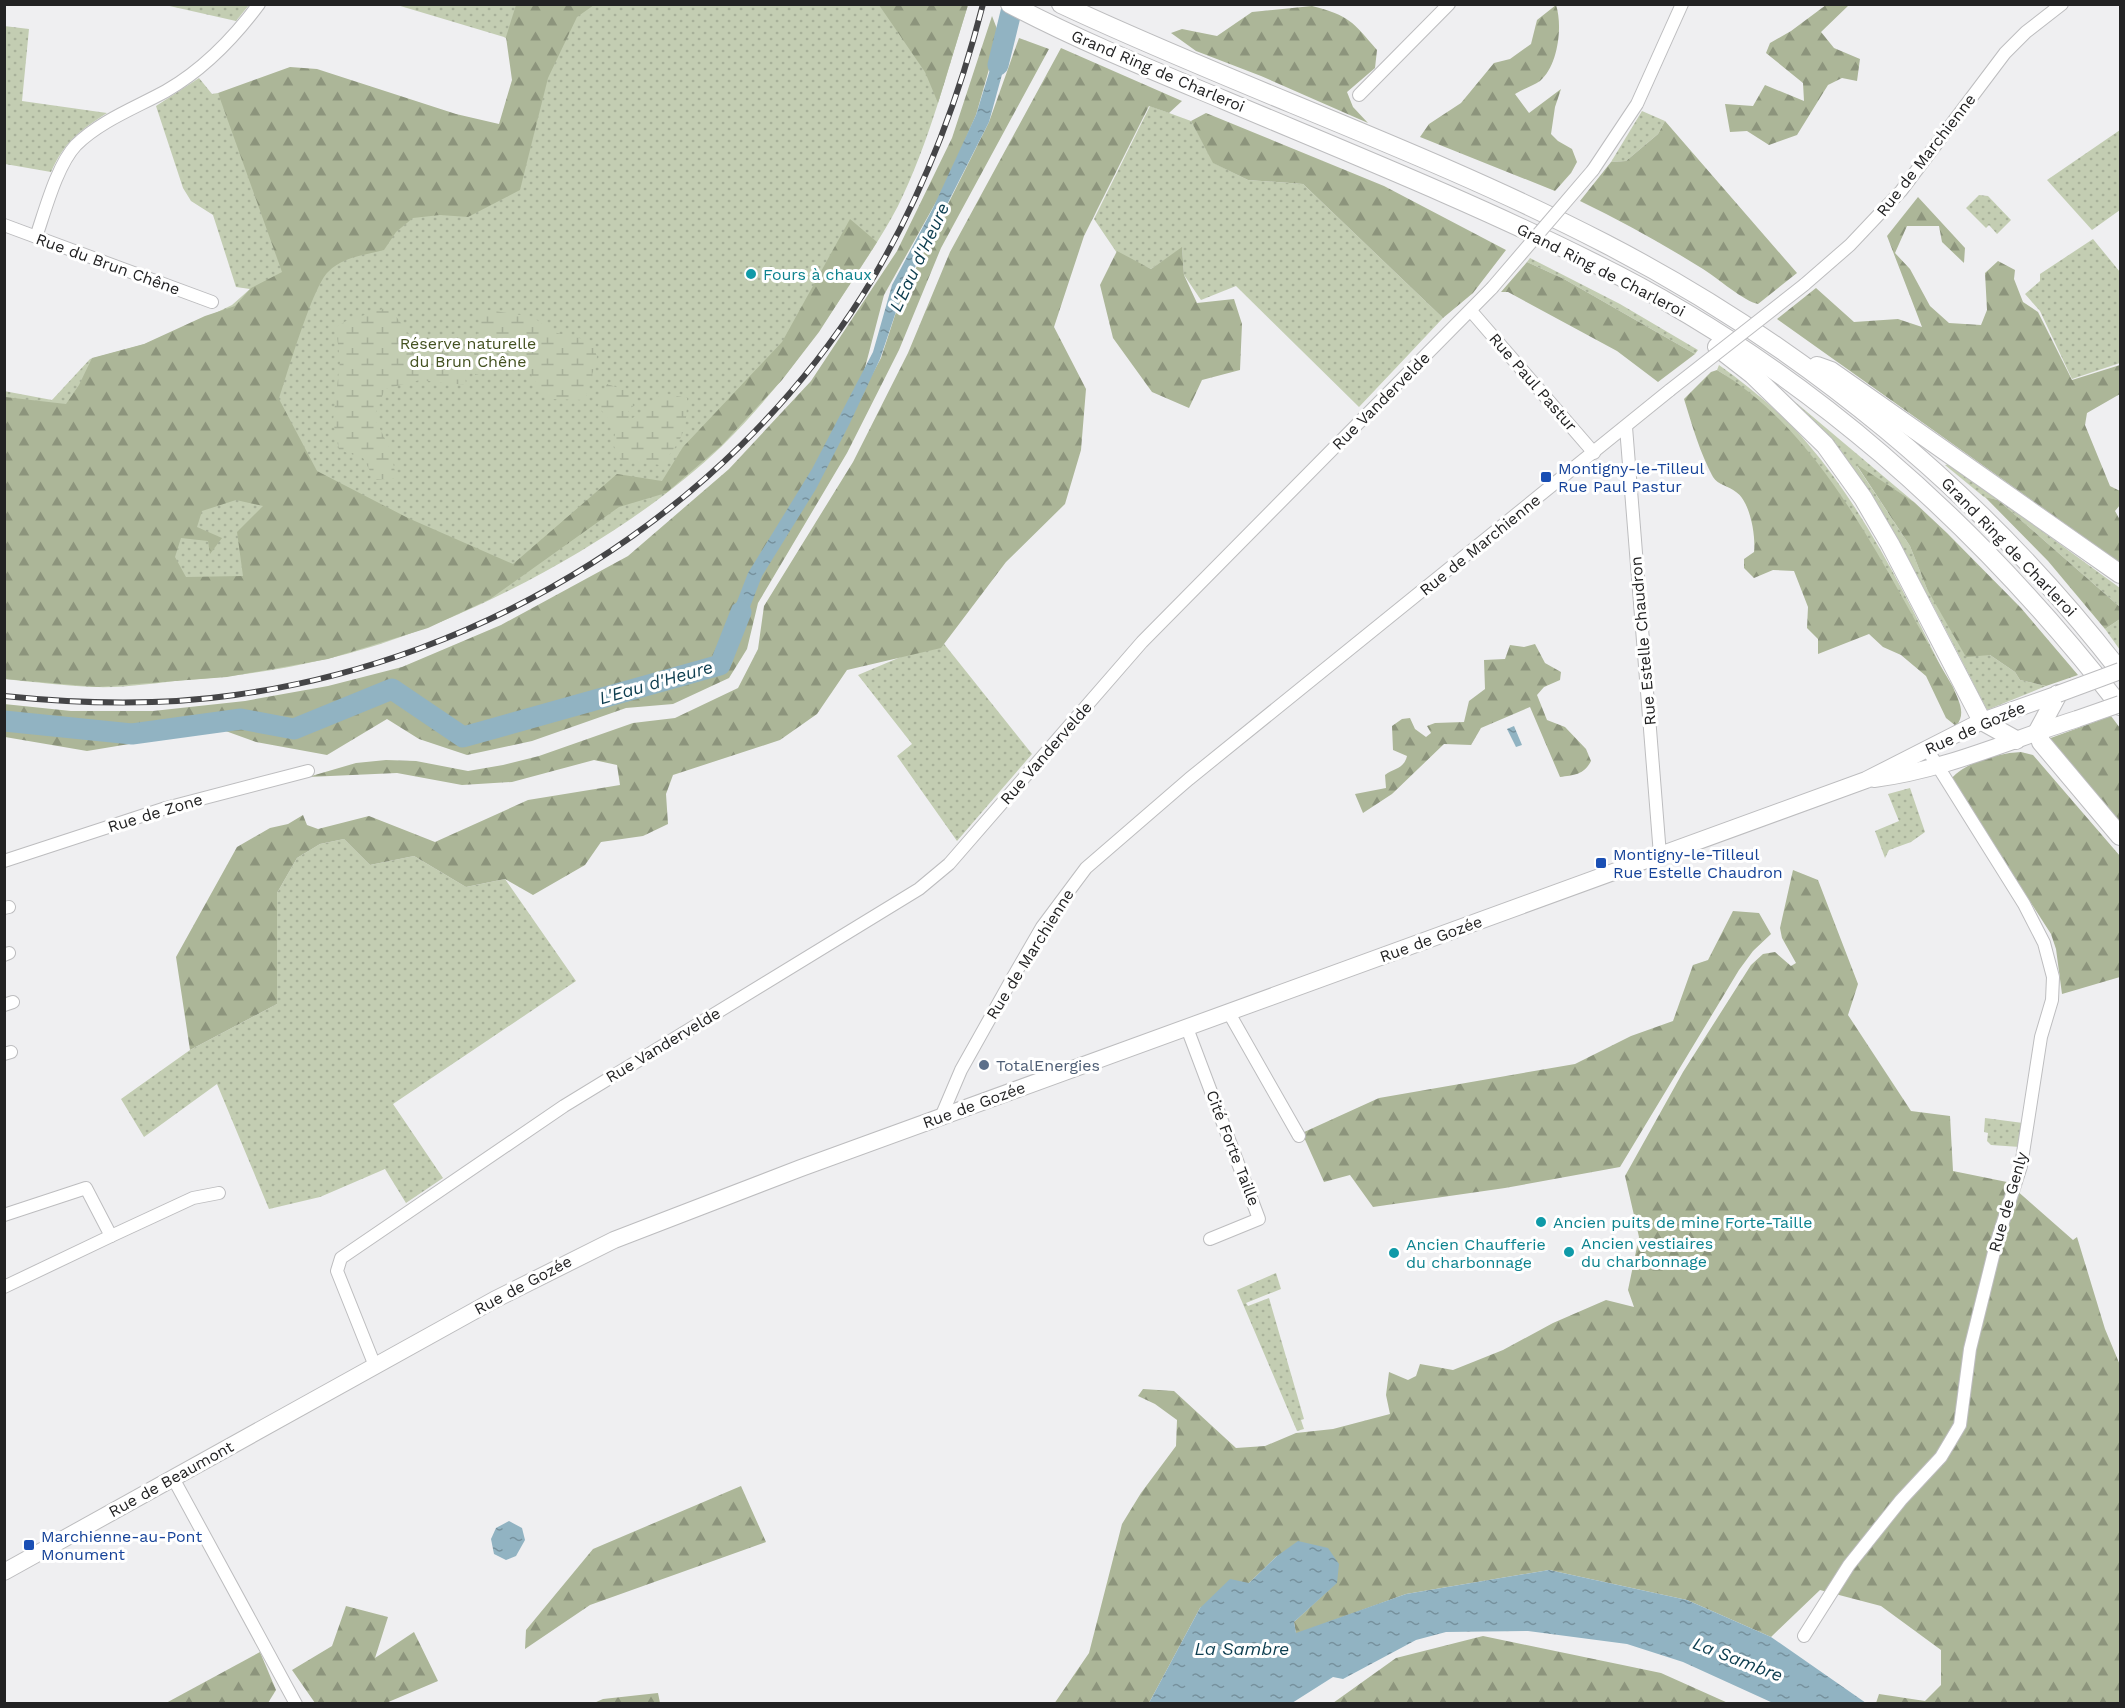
<svg xmlns="http://www.w3.org/2000/svg" width="2125" height="1708" viewBox="0 0 2125 1708" font-family="'Work Sans',sans-serif">
<defs>
<pattern id="grass-dots" width="8" height="8" patternUnits="userSpaceOnUse" patternTransform="scale(1.5)"><rect width="8" height="8" fill="#c3cdb2"/><path d="M2 2h.1M6 6h.1" fill="none" stroke="#a7b099" stroke-width="1.8" stroke-linecap="round"/></pattern>
<pattern id="forest-firs" width="22" height="20" patternUnits="userSpaceOnUse" patternTransform="scale(1.5)"><rect width="22" height="20" fill="#acb698"/><path d="M5 1l3.5 6h-7zM16 11l3.5 6h-7z" fill="#8c947c"/></pattern>
<pattern id="wetland-marsh" width="20" height="14" patternUnits="userSpaceOnUse" patternTransform="scale(1.5)"><rect width="20" height="14" fill="#c3cdb2"/><path d="M1 5h8M5 5V1M11 12h8M15 12V8" fill="none" stroke="#a7b099"/></pattern>
<pattern id="water-ripples" width="26" height="14" patternUnits="userSpaceOnUse" patternTransform="scale(1.5)"><rect width="26" height="14" fill="#91b3c2"/><path d="M2 4q2-2 4 0t4 0M15 11q2-2 4 0t4 0" fill="none" stroke="#76919d"/></pattern>
</defs>
<rect width="100%" height="100%" fill="#efeff1"/>
<g fill="url(#grass-dots)">
<polygon points="165,5 249,5 236,21"/>
<path d="M397 5H968C947 72 929 143 898 206 883 235 864 262 847 289 810 345 770 399 722 446 626 538 456 630 326 659 280 670 232 677 185 680 156 683 125 688 95 687 65 686 34 682 5 679L4 391 52 400 90 359 145 344 205 318 232 305 250 289 236 287 213 215 191 201 183 188 156 106 199 78 212 94 218 93 220 97 502 127 530 55 504 37Z"/>
<path d="M4 26 29 29 22 101 107 113C79 131 65 141 51 172L5 164Z"/>
<polygon points="1150,106 1191,121 1214,163 1248,180 1303,184 1443,318 1359,407 1236,286 1201,300 1184,275 1182,248 1151,269 1117,253 1094,219"/>
<polygon points="1642,111 1665,121 1658,134 1626,161 1611,162"/>
<polygon points="2120,130 2120,210 2092,230 2047,180"/>
<polygon points="1979,195 1988,196 2011,220 1997,234 1989,225 1986,228 1966,208"/>
<polygon points="2093,239 2120,272 2120,363 2072,379 2040,311 2025,294 2040,281 2040,274"/>
<polygon points="1530,258 1620,304 1698,350 1695,354 1564,279 1527,262"/>
<path d="M1719 365C1751 388 1783 414 1808 444 1866 512 1905 594 1944 673 1890 582 1846 483 1767 410 1751 396 1736 381 1717 370Z"/>
<path d="M1794 401 1914 502 1857 466 1910 546 1927 589 1990 655 2015 672 2020 680 2046 686 1987 710C1950 638 1914 565 1870 497 1847 463 1820 432 1794 401Z"/>
<polygon points="1950,464 2120,588 2120,607 1998,500 1984,497 1945,465"/>
<polygon points="2120,619 2120,650 2105,629"/>
<polygon points="941,640 1032,754 957,841 897,756 912,744 858,675"/>
<polygon points="1910,788 1925,832 1911,842 1889,850 1885,858 1875,831 1899,821 1888,794"/>
<polygon points="344,839 370,865 414,856 466,887 505,879 576,981 393,1104 443,1178 406,1203 385,1169 320,1197 269,1209 217,1084 144,1137 121,1099 190,1050 277,1004 277,893 297,858 320,844"/>
<polygon points="1985,1118 2023,1123 2020,1147 1991,1145 1987,1141 1988,1133 1984,1132"/>
<polygon points="1276,1273 1281,1289 1246,1303 1248,1306 1269,1298 1304,1419 1301,1420 1304,1429 1297,1431 1237,1290"/>
</g>
<g fill="url(#forest-firs)" fill-rule="evenodd">
<path d="M516 5H594L577 17 548 78 520 190 468 217 440 215 413 218 396 232 384 250C365 255 342 257 328 272 313 286 287 374 279 399L317 471 408 518 513 564 617 474 662 481 683 447 782 342 850 219 877 242 819 332 782 380 721 446 666 493 619 507 490 599 428 628 328 659 227 677 97 687 5 679V397L66 404 79 385 92 358 144 344 205 316 235 306 251 288 282 272 218 93 290 67 317 69 456 114 499 124 512 80 506 37ZM236 500 263 506 237 532 243 576 186 577 175 557 181 538 208 541 210 554 222 538 197 527 202 511Z"/>
<polygon points="879,5 968,5 938,103 925,72"/>
<path d="M1556 5C1563 26 1558 66 1540 81 1533 86 1523 89 1515 94L1529 113 1561 89 1555 107 1551 134 1558 141 1572 149 1577 162 1571 173 1555 191 1420 137 1429 124 1461 103 1494 63 1510 59 1531 44 1537 20Z"/>
<polygon points="1826,5 1849,5 1821,32 1834,48 1860,59 1857,81 1842,78 1828,85 1797,135 1769,145 1747,131 1730,132 1725,104 1753,106 1765,85 1804,101 1803,83 1766,53 1770,43 1791,31"/>
<path d="M1312 6C1350 16 1352 21 1377 50L1375 68 1347 92 1353 107 1368 123 1261 76 1196 51 1171 33 1182 29 1217 36 1252 12Z"/>
<polygon points="992,16 999,34 976,115 945,186 884,295 855,406 881,358 900,300 989,122 1019,38 1049,49 941,248 899,350 847,453 758,603 747,649 729,678 673,704 626,708 532,741 467,755 419,739 387,719 327,755 256,742 220,729 87,751 5,737 4,704 71,711 153,711 245,701 328,686 402,667 501,625 628,556 729,469 811,381 897,251 952,138"/>
<polygon points="1061,48 1182,101 1169,113 1149,106 1084,236 1054,327 1086,389 1081,450 1065,504 1006,562 941,648 847,670 817,714 780,740 673,775 666,794 668,824 643,836 601,842 585,865 533,895 505,879 466,887 414,856 370,865 344,839 320,844 297,858 277,893 277,1004 190,1050 176,957 237,847 270,828 288,824 303,815 307,825 318,829 369,816 435,842 528,800 620,785 617,765 594,760 512,782 462,785 397,773 308,777 356,763 386,760 416,761 468,771 503,765 539,756 633,723 675,718 738,688 758,649 764,606 853,462 908,353 950,252"/>
<polygon points="1206,113 1384,186 1506,250 1473,293 1443,318 1303,184 1248,180 1213,163 1191,121"/>
<path d="M1665 121 1797 273 1758 304C1745 302 1716 277 1703 269 1663 244 1623 222 1580 201L1611 162 1626 161 1658 134Z"/>
<polygon points="1918,197 1965,248 1964,263 1942,242 1939,226 1907,226 1895,253 1910,269 1930,306 1949,323 1981,325 1987,310 1985,273 1998,261 2015,270 2014,279 2023,302 2038,312 2072,380 2120,365 2120,394 2087,413 2085,425 2110,486 2120,491 2120,505 2115,511 2120,520 2120,563 1777,319 1816,288 1854,322 1898,319 1922,327 1887,236"/>
<polygon points="1182,247 1184,275 1197,303 1234,299 1242,324 1240,370 1202,380 1189,408 1152,392 1113,338 1100,285 1117,251 1151,269"/>
<polygon points="1527,262 1564,279 1695,354 1658,382 1617,351 1508,292 1501,292"/>
<path d="M1717 370C1828 436 1889 580 1953 687 1958 700 1967 713 1956 726L1946 718 1926 676 1901 655 1883 647 1869 634 1818 654V639L1807 628 1808 607 1794 571 1773 570 1754 578 1744 568V559L1754 552C1756 536 1750 501 1736 492 1729 486 1718 485 1713 477 1700 453 1692 425 1684 399L1711 372Z"/>
<polygon points="1856,464 1914,502 1947,533 2021,608 2078,675 2046,686 2020,680 2015,672 1990,655 1966,657 1927,589 1910,546"/>
<polygon points="1985,497 1998,500 2120,607 2120,619 2105,629 2048,561"/>
<path d="M1535 644 1545 663 1561 672 1560 680 1544 687 1537 695 1547 720 1565 727 1586 749 1591 761C1584 775 1574 775 1560 777L1530 707 1481 728 1471 745 1444 744 1392 794 1363 813 1355 794 1386 788 1385 775C1394 768 1404 769 1407 756L1393 750 1392 726 1402 719 1410 718 1415 729 1426 737 1431 733 1427 726 1435 723 1464 722 1469 701 1485 689 1484 660 1505 659 1510 645 1524 647Z"/>
<polygon points="2111,716 2120,728 2120,826 2048,739"/>
<path d="M2021 752 2033 755 2120 856V977L2062 994 2056 949 2051 934 1951 779C1965 762 1999 753 2021 752Z"/>
<polygon points="1793,870 1818,880 1858,984 1848,1015 1911,1111 1950,1116 1953,1171 2007,1182 2073,1240 2077,1237 2105,1329 2120,1365 2120,1703 1876,1703 1879,1694 1925,1701 1941,1685 1941,1650 1881,1606 1820,1590 1771,1637 1687,1600 1549,1570 1406,1594 1296,1634 1294,1622 1336,1583 1277,1556 1249,1583 1200,1608 1149,1703 1054,1704 1089,1653 1122,1524 1141,1493 1176,1446 1177,1420 1155,1404 1138,1396 1143,1389 1174,1391 1236,1448 1265,1446 1296,1433 1333,1429 1390,1414 1386,1395 1389,1372 1408,1380 1416,1376 1420,1364 1453,1370 1503,1350 1553,1323 1606,1300 1634,1307 1628,1290 1639,1237 1625,1176 1683,1072 1751,965 1763,954 1775,952 1791,966 1796,963 1782,938 1780,928"/>
<polygon points="1733,911 1759,913 1771,934 1753,951 1739,970 1620,1167 1505,1188 1373,1207 1350,1175 1324,1182 1302,1133 1379,1098 1575,1064 1631,1036 1673,1021 1693,965 1708,960"/>
<polygon points="741,1486 766,1542 590,1605 525,1649 526,1630 593,1549"/>
<polygon points="346,1606 388,1617 375,1658 414,1632 438,1681 386,1703 315,1703 292,1670 332,1646"/>
<polygon points="1483,1636 1661,1673 1728,1703 1333,1703 1396,1658"/>
<polygon points="260,1652 276,1690 268,1703 166,1703"/>
<polygon points="658,1693 660,1703 594,1703 603,1699"/>
</g>
<g fill="url(#wetland-marsh)">
<polygon points="389,307 412,338 462,333 466,385 420,380 385,389 374,417 391,451 396,478 375,480 363,458 339,450 333,421 340,362 336,327 346,321"/>
<polygon points="482,309 533,317 553,332 592,341 597,357 585,400 547,399 529,372 509,367 475,375 474,350"/>
<path d="M607 384 631 392 633 406 628 412 631 419 653 406 661 393 687 398C687 431 682 441 661 465L621 461 613 444 616 429 598 406Z"/>
</g>
<g fill="url(#water-ripples)">
<polygon points="1000,37 1012,38 989,122 903,291 880,359 849,425 816,489 762,576 738,638 724,635 748,573 812,469 873,352 892,285 933,208 976,115"/>
<polygon points="1514,726 1522,745 1516,747 1507,729"/>
<polygon points="509,1521 522,1528 525,1540 516,1556 506,1560 494,1554 491,1539 496,1528"/>
<polygon points="1298,1541 1328,1548 1339,1564 1337,1583 1294,1622 1296,1633 1406,1594 1549,1570 1687,1600 1771,1637 1866,1703 1773,1703 1683,1662 1627,1644 1528,1631 1446,1632 1416,1640 1343,1679 1333,1677 1292,1703 1149,1703 1200,1608 1230,1579 1249,1583 1277,1556"/>
</g>
<g fill="none" stroke-linecap="round" stroke-linejoin="round">
<g stroke="#91b3c2" stroke-width="21">
<polyline points="998,65 1013,4"/>
<polyline points="4,721 132,734 241,719 294,729 392,689 463,737 720,665 741,612"/>
</g>
<defs>
<g id="minor">
<polyline points="1359,95 1449,4"/>
<polyline points="1593,170 1637,104 1682,4"/>
<polyline points="4,225 212,302"/>
<path d="M36 237C45 211 57 165 76 145 100 121 137 107 166 91 204 69 233 39 259 4"/>
<polyline points="1804,285 1850,245 1901,191 2005,53 2026,32 2062,4"/>
<polyline points="1471,311 1594,453"/>
<polyline points="1626,427 1660,855"/>
<polyline points="4,861 166,808 308,771"/>
<polyline points="4,908 9,907"/>
<polyline points="4,955 9,953"/>
<polyline points="4,1005 13,1002"/>
<polyline points="1229,1013 1299,1136"/>
<polyline points="1187,1028 1259,1219 1210,1239"/>
<polyline points="4,1054 11,1052"/>
<polyline points="941,1117 961,1070 1012,979 1042,927 1086,868 1189,779 1670,390"/>
<polyline points="4,1215 86,1188 111,1236 4,1287"/>
<polyline points="111,1236 193,1198 219,1193"/>
<polyline points="375,1366 337,1271 341,1258 564,1106 919,889 949,864 1142,642 1492,288"/>
<polyline points="173,1478 296,1704"/>
<polyline points="1804,1636 1849,1565 1901,1500 1941,1457 1960,1425 1970,1349 1996,1244 2021,1166 2041,1037 2052,1000 2053,977 2044,943 2024,904 1927,749"/>
</g>
<g id="major">
<path d="M1874 779C1945 770 2010 740 2077 719"/>
<polyline points="4,1572 494,1300 614,1240 801,1168 1866,780 1982,721 2058,694"/>
</g>
<g id="highway">
<path d="M1010 4C1080 41 1152 70 1224 100 1347 152 1472 202 1592 262 1802 365 1978 523 2120 706"/>
<path d="M1061 4C1240 88 1428 152 1604 243 1804 346 1982 493 2120 671"/>
<polyline points="1717,347 1753,375 1825,445 1863,498 1890,544 1982,721 2016,740"/>
<polyline points="1817,366 1831,371 2120,574"/>
<polyline points="2058,694 2038,731 2041,742 2120,836"/>
</g>
</defs>
<use href="#minor" stroke="#bdbdbf" stroke-width="14"/>
<use href="#major" stroke="#bdbdbf" stroke-width="18"/>
<use href="#highway" stroke="#bdbdbf" stroke-width="20"/>
<use href="#minor" stroke="#fff" stroke-width="12"/>
<use href="#major" stroke="#fff" stroke-width="16"/>
<use href="#highway" stroke="#fff" stroke-width="18"/>
<defs>
<path id="rail" d="M4 696C81 704 159 706 235 695 487 660 725 512 862 296 918 207 957 106 983 4"/>
</defs>
<use href="#rail" stroke="#454547" stroke-width="6"/>
<use href="#rail" stroke="#fff" stroke-width="4" stroke-dasharray="11" stroke-linecap="butt"/>
<defs>
<g id="minor-bridge">
<polyline points="1492,288 1593,170"/>
<polyline points="1670,390 1804,285"/>
</g>
<g id="major-bridge">
<polyline points="2058,694 2120,671"/>
<polyline points="2077,719 2120,704"/>
</g>
</defs>
<use href="#minor-bridge" stroke="#bdbdbf" stroke-width="14" stroke-linecap="butt"/>
<use href="#major-bridge" stroke="#bdbdbf" stroke-width="18" stroke-linecap="butt"/>
<use href="#minor-bridge" stroke="#fff" stroke-width="12"/>
<use href="#major-bridge" stroke="#fff" stroke-width="16"/>
</g>
<g fill="#0f9aa8" stroke="#fff" stroke-width="2">
<circle cx="751" cy="274" r="6"/>
<circle cx="1541" cy="1222" r="6"/>
<circle cx="1569" cy="1252" r="6"/>
<circle cx="1394" cy="1253" r="6"/>
</g>
<g fill="#1a4fb4" stroke="#fff" stroke-width="2">
<rect x="1540" y="471" width="12" height="12" rx="3"/>
<rect x="1595" y="857" width="12" height="12" rx="3"/>
<rect x="23" y="1539" width="12" height="12" rx="3"/>
</g>
<circle fill="#5c6f8a" stroke="#fff" stroke-width="2" cx="984" cy="1065" r="6"/>
<g text-anchor="middle" dominant-baseline="central" stroke-width="6" stroke-linejoin="round" paint-order="stroke">
<g font-size="16" fill="#222223" stroke="#fff">
<text transform="translate(1158 71) rotate(23)">Grand Ring de Charleroi</text>
<text transform="translate(1926 155) rotate(-52)">Rue de Marchienne</text>
<text transform="translate(108 264) rotate(20)">Rue du Brun Chêne</text>
<text transform="translate(1601 270) rotate(27)">Grand Ring de Charleroi</text>
<text transform="translate(1533 382) rotate(49)">Rue Paul Pastur</text>
<text transform="translate(1381 401) rotate(-45)">Rue Vandervelde</text>
<text transform="translate(1480 545) rotate(-39)">Rue de Marchienne</text>
<text transform="translate(2009 547) rotate(46)">Grand Ring de Charleroi</text>
<text transform="translate(1643 641) rotate(-95)">Rue Estelle Chaudron</text>
<text transform="translate(1975 728) rotate(-24)">Rue de Gozée</text>
<text transform="translate(1046 753) rotate(-49)">Rue Vandervelde</text>
<text transform="translate(155 813) rotate(-17)">Rue de Zone</text>
<text transform="translate(1431 939) rotate(-20)">Rue de Gozée</text>
<text transform="translate(1030 954) rotate(-58)">Rue de Marchienne</text>
<text transform="translate(663 1045) rotate(-31)">Rue Vandervelde</text>
<text transform="translate(974 1105) rotate(-20)">Rue de Gozée</text>
<text transform="translate(1233 1148) rotate(69)">Cité Forte Taille</text>
<text transform="translate(2008 1202) rotate(-74)">Rue de Genly</text>
<text transform="translate(523 1285) rotate(-28)">Rue de Gozée</text>
<text transform="translate(171 1479) rotate(-29)">Rue de Beaumont</text>
</g>
<g font-size="16" fill="#0d838f" stroke="#fff" text-anchor="start">
<text x="763" y="274">Fours à chaux</text>
<text x="1553" y="1222">Ancien puits de mine Forte-Taille</text>
<text x="1581" y="1243">Ancien vestiaires<tspan x="1581" dy="18">du charbonnage</tspan></text>
<text x="1406" y="1244">Ancien Chaufferie<tspan x="1406" dy="18">du charbonnage</tspan></text>
</g>
<g font-size="16" fill="#445221" stroke="#fff">
<text x="468" y="343">Réserve naturelle<tspan x="468" dy="18">du Brun Chêne</tspan></text>
</g>
<g font-size="16" fill="#164399" stroke="#fff" text-anchor="start">
<text x="1558" y="468">Montigny-le-Tilleul<tspan x="1558" dy="18">Rue Paul Pastur</tspan></text>
<text x="1613" y="854">Montigny-le-Tilleul<tspan x="1613" dy="18">Rue Estelle Chaudron</tspan></text>
<text x="41" y="1536">Marchienne-au-Pont<tspan x="41" dy="18">Monument</tspan></text>
</g>
<g font-size="16" fill="#4e5e75" stroke="#fff" text-anchor="start">
<text x="996" y="1065">TotalEnergies</text>
</g>
<g font-size="18" font-style="italic" fill="#0c3d4f" stroke="#fff">
<text transform="translate(919 257) rotate(-65)">L'Eau d'Heure</text>
<text transform="translate(656 682) rotate(-16)">L'Eau d'Heure</text>
<text x="1242" y="1648">La Sambre</text>
<text transform="translate(1738 1659) rotate(21)">La Sambre</text>
</g>
</g>
<rect width="2125" height="1708" fill="none" stroke="#222223" stroke-width="12"/>
</svg>
